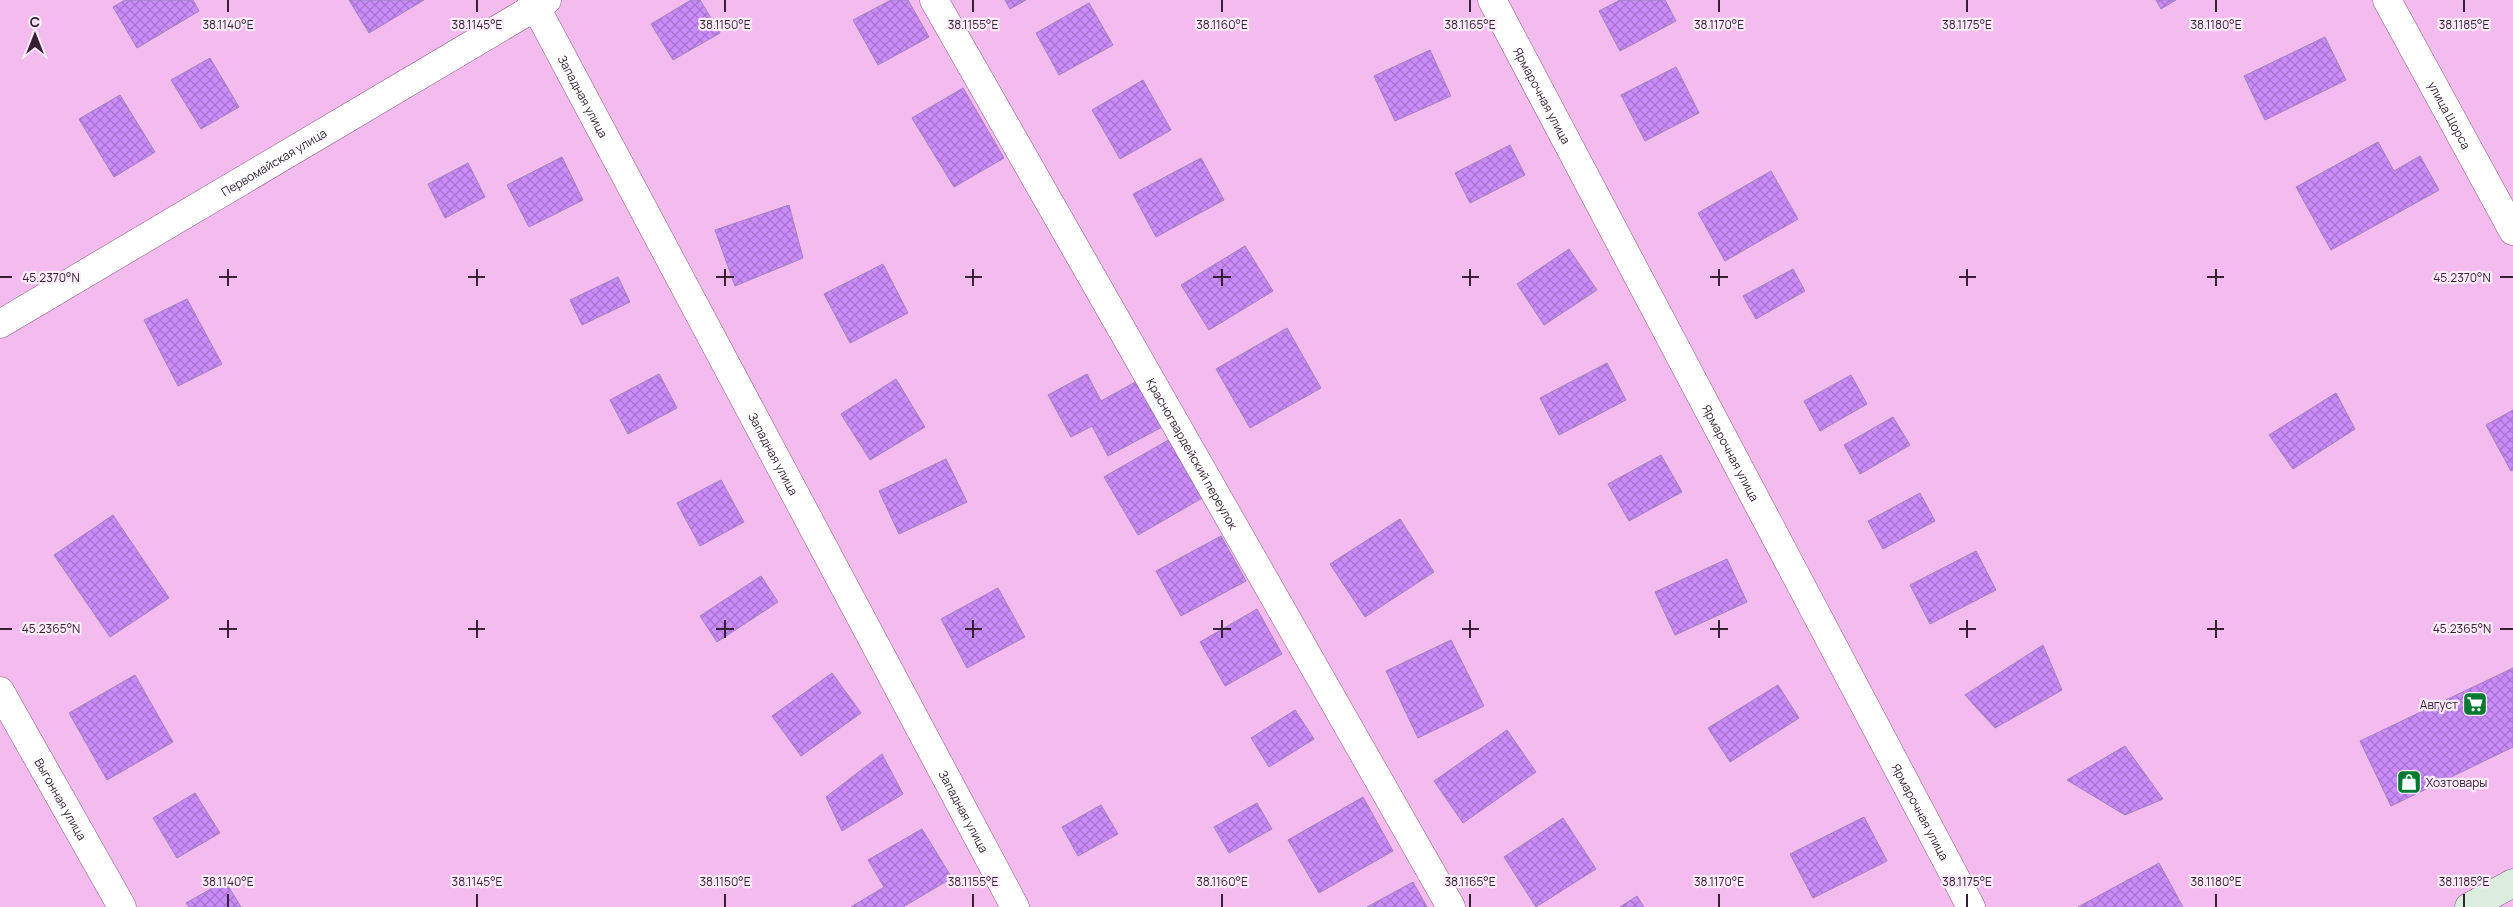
<svg xmlns="http://www.w3.org/2000/svg" width="2513" height="907" viewBox="0 0 2513 907" font-family="Manrope,sans-serif">
<defs>
<pattern id="building-cross-hatch" width="8" height="8" patternUnits="userSpaceOnUse" patternTransform="scale(1.25)"><rect width="8" height="8" fill="#cb8cfb"/><path d="M0 0l8 8M0 8l8-8" fill="none" stroke="#a672cc"/></pattern>
</defs>
<rect width="100%" height="100%" fill="#f3bbee"/>
<g fill="url(#building-cross-hatch)" stroke="#a282bd">
<polygon points="125,0 193,0 199,11 137,48 113,7"/>
<polygon points="349,0 424,0 369,33"/>
<polygon points="691,0 700,0 720,33 673,60 651,24"/>
<polygon points="891,0 908,0 929,37 878,65 853,20"/>
<polygon points="1005,0 1026,0 1010,9"/>
<polygon points="1620,0 1665,0 1676,21 1620,51 1599,11"/>
<polygon points="2156,0 2176,0 2161,9"/>
<polygon points="1089,3 1113,45 1059,75 1036,33"/>
<polygon points="2325,37 2346,80 2265,120 2244,76"/>
<polygon points="1430,50 1451,96 1395,121 1374,76"/>
<polygon points="210,58 239,107 201,129 171,80"/>
<polygon points="1676,67 1699,113 1645,141 1621,95"/>
<polygon points="1143,80 1171,130 1120,159 1092,110"/>
<polygon points="963,88 1004,158 954,187 912,118"/>
<polygon points="120,95 155,152 114,177 79,119"/>
<polygon points="2378,142 2394,171 2420,156 2439,190 2331,250 2296,187"/>
<polygon points="1510,145 1525,175 1470,203 1455,173"/>
<polygon points="562,157 583,200 529,227 507,185"/>
<polygon points="1201,158 1224,200 1156,237 1133,194"/>
<polygon points="468,163 485,197 445,218 428,184"/>
<polygon points="1771,171 1798,219 1725,261 1698,213"/>
<polygon points="789,205 803,258 735,286 715,230"/>
<polygon points="1245,246 1273,291 1209,330 1181,285"/>
<polygon points="1569,249 1597,290 1544,325 1517,284"/>
<polygon points="883,264 908,313 850,343 824,294"/>
<polygon points="1793,269 1805,291 1756,319 1743,296"/>
<polygon points="618,277 630,302 582,325 570,300"/>
<polygon points="187,299 222,364 178,386 144,320"/>
<polygon points="1287,328 1321,388 1250,428 1216,369"/>
<polygon points="1607,363 1626,400 1559,435 1540,398"/>
<polygon points="659,374 677,408 628,434 610,400"/>
<polygon points="1087,374 1101,401 1139,380 1164,426 1108,456 1092,426 1071,437 1048,395"/>
<polygon points="1851,375 1867,404 1820,431 1804,401"/>
<polygon points="896,379 925,427 870,460 841,414"/>
<polygon points="2336,393 2355,429 2293,469 2269,435"/>
<polygon points="2513,410 2513,470 2511,471 2486,425"/>
<polygon points="1893,417 1910,445 1860,474 1844,445"/>
<polygon points="1177,435 1211,493 1138,535 1104,477"/>
<polygon points="1661,455 1682,492 1629,521 1608,484"/>
<polygon points="946,459 967,502 899,534 879,491"/>
<polygon points="721,480 744,522 700,546 677,503"/>
<polygon points="1920,493 1935,521 1883,549 1868,521"/>
<polygon points="113,515 169,598 110,637 54,555"/>
<polygon points="1400,519 1434,572 1365,617 1330,564"/>
<polygon points="1221,536 1246,581 1181,616 1156,571"/>
<polygon points="1976,551 1996,590 1930,624 1910,585"/>
<polygon points="1727,559 1747,602 1675,635 1655,592"/>
<polygon points="761,576 778,602 717,642 700,616"/>
<polygon points="998,588 1025,637 967,668 941,619"/>
<polygon points="1257,609 1282,654 1225,686 1200,642"/>
<polygon points="1451,640 1484,706 1418,738 1386,671"/>
<polygon points="2043,645 2062,690 1995,728 1965,695"/>
<polygon points="2513,668 2513,747 2391,806 2360,741"/>
<polygon points="832,673 861,713 801,756 772,716"/>
<polygon points="135,675 173,742 107,780 69,713"/>
<polygon points="1778,685 1799,718 1730,762 1708,728"/>
<polygon points="1295,710 1314,739 1269,767 1251,738"/>
<polygon points="1507,730 1536,772 1463,823 1434,781"/>
<polygon points="2125,746 2163,799 2125,815 2067,780"/>
<polygon points="882,754 903,794 842,831 826,797"/>
<polygon points="195,793 220,833 177,858 153,818"/>
<polygon points="1363,797 1393,851 1319,893 1288,840"/>
<polygon points="1257,803 1272,829 1229,853 1214,827"/>
<polygon points="1101,805 1118,834 1078,856 1062,827"/>
<polygon points="1864,817 1887,861 1813,898 1790,854"/>
<polygon points="1563,818 1596,869 1536,907 1504,857"/>
<polygon points="922,829 952,878 903,907 851,907 884,887 868,860"/>
<polygon points="2159,863 2183,907 2078,907"/>
<polygon points="225,881 241,907 189,907 186,903"/>
<polygon points="1413,882 1427,907 1367,907"/>
<polygon points="1637,896 1644,907 1620,907"/>
</g>
<g fill="none" stroke-linecap="round" stroke-linejoin="round">
<defs>
<g id="street">
<path id="s1" d="M532 0 1015 907"/>
<path id="s2" d="M934 0 1451 907"/>
<path id="s3" d="M1492 0 1971 907"/>
<path id="s4" d="M2387 0 2513 231"/>
<path id="s5" d="M0 324 547 0"/>
<path id="s6" d="M0 691 122 907"/>
</g>
<polyline id="secondary" points="2469,907 2513,883"/>
</defs>
<use href="#street" stroke="#8a5987" stroke-width="29"/>
<use href="#secondary" stroke="#8a5987" stroke-width="29"/>
<use href="#street" stroke="#fff" stroke-width="28"/>
<use href="#secondary" stroke="#dbeede" stroke-width="28"/>
</g>
<path fill="none" stroke="#362134" stroke-width="2" d="M228 0V12M477 0V12M725 0V12M973 0V12M1222 0V12M1470 0V12M1719 0V12M1967 0V12M2216 0V12M2464 0V12M228 269V286M477 269V286M725 269V286M973 269V286M1222 269V286M1470 269V286M1719 269V286M1967 269V286M2216 269V286M0 277H12M219 277H237M468 277H485M716 277H734M965 277H982M1213 277H1231M1462 277H1479M1710 277H1728M1959 277H1976M2207 277H2224M2500 277H2513M228 620V638M477 620V638M725 620V638M973 620V638M1222 620V638M1470 620V638M1719 620V638M1967 620V638M2216 620V638M0 629H12M219 629H237M468 629H485M716 629H734M965 629H982M1213 629H1231M1462 629H1479M1710 629H1728M1959 629H1976M2207 629H2224M2500 629H2513M228 894V907M477 894V907M725 894V907M973 894V907M1222 894V907M1470 894V907M1719 894V907M1967 894V907M2216 894V907M2464 894V907"/>
<defs>
<symbol id="supermarket-square" viewBox="-11 -11 22 22"><rect x="-9" y="-9" width="18" height="18" rx="4" fill="#007a31" stroke="#fcebfb"/><path d="M-6-5.5h2.5l.6 2H6L4.5 2H-2.5L-4.4-4H-6ZM-1.5 3.2a1.3 1.3 0 1 0 .1 0ZM3 3.2a1.3 1.3 0 1 0 .1 0Z" fill="#fff"/></symbol>
<symbol id="shop-square" viewBox="-11 -11 22 22"><rect x="-9" y="-9" width="18" height="18" rx="4" fill="#007a31" stroke="#fcebfb"/><path d="M-5-2.5h2.3a2.7 3.5 0 0 1 5.4 0H5L5.5 6h-11ZM-1.5-2.5h3a1.5 2.3 0 0 0-3 0Z" fill="#fff"/></symbol>
</defs>
<g fill-rule="evenodd">
<use href="#supermarket-square" x="2461" y="690" width="28" height="28"/>
<use href="#shop-square" x="2395" y="768" width="28" height="28"/>
</g>
<g text-anchor="middle" dominant-baseline="central" stroke-width="4.5" stroke-linejoin="round" paint-order="stroke">
<g font-size="12" fill="#362134" stroke="#fcebfb">
<text stroke="none"><textPath href="#s3" startOffset="108">Ярмарочная улица</textPath></text>
<text stroke="none"><textPath href="#s1" startOffset="109">Западная улица</textPath></text>
<text stroke="none"><textPath href="#s4" startOffset="131">улица Щорса</textPath></text>
<text stroke="none"><textPath href="#s5" startOffset="318">Первомайская улица</textPath></text>
<text stroke="none"><textPath href="#s3" startOffset="512">Ярмарочная улица</textPath></text>
<text stroke="none"><textPath href="#s1" startOffset="514">Западная улица</textPath></text>
<text stroke="none"><textPath href="#s2" startOffset="522">Красногвардейский переулок</textPath></text>
<text stroke="none"><textPath href="#s6" startOffset="124">Выгонная улица</textPath></text>
<text stroke="none"><textPath href="#s1" startOffset="919">Западная улица</textPath></text>
<text stroke="none"><textPath href="#s3" startOffset="918">Ярмарочная улица</textPath></text>
</g>
<g font-size="12" fill="#362134" stroke="#fcebfb" text-anchor="end">
<text x="2458" y="704">Август</text>
<text x="2426" y="782" text-anchor="start">Хозтовары</text>
</g>
</g>
<g font-size="12" text-anchor="middle" fill="#362134" stroke="#fcebfb" stroke-width="4.5" stroke-linejoin="round" paint-order="stroke">
<text x="228" y="29">38.1140°E</text>
<text x="477" y="29">38.1145°E</text>
<text x="725" y="29">38.1150°E</text>
<text x="973" y="29">38.1155°E</text>
<text x="1222" y="29">38.1160°E</text>
<text x="1470" y="29">38.1165°E</text>
<text x="1719" y="29">38.1170°E</text>
<text x="1967" y="29">38.1175°E</text>
<text x="2216" y="29">38.1180°E</text>
<text x="2464" y="29">38.1185°E</text>
<text x="51" y="282">45.2370°N</text>
<text x="2462" y="282">45.2370°N</text>
<text x="51" y="633">45.2365°N</text>
<text x="2462" y="633">45.2365°N</text>
<text x="228" y="886">38.1140°E</text>
<text x="477" y="886">38.1145°E</text>
<text x="725" y="886">38.1150°E</text>
<text x="973" y="886">38.1155°E</text>
<text x="1222" y="886">38.1160°E</text>
<text x="1470" y="886">38.1165°E</text>
<text x="1719" y="886">38.1170°E</text>
<text x="1967" y="886">38.1175°E</text>
<text x="2216" y="886">38.1180°E</text>
<text x="2464" y="886">38.1185°E</text>
</g>
<g transform="translate(35 35)" stroke="#fcebfb" stroke-width="4" paint-order="stroke">
<path d="M0-4L9 19L0 12L-9 19Z" fill="#362134"/>
<text y="-8" font-size="14" font-weight="bold" text-anchor="middle" fill="#362134">С</text>
</g>
</svg>
